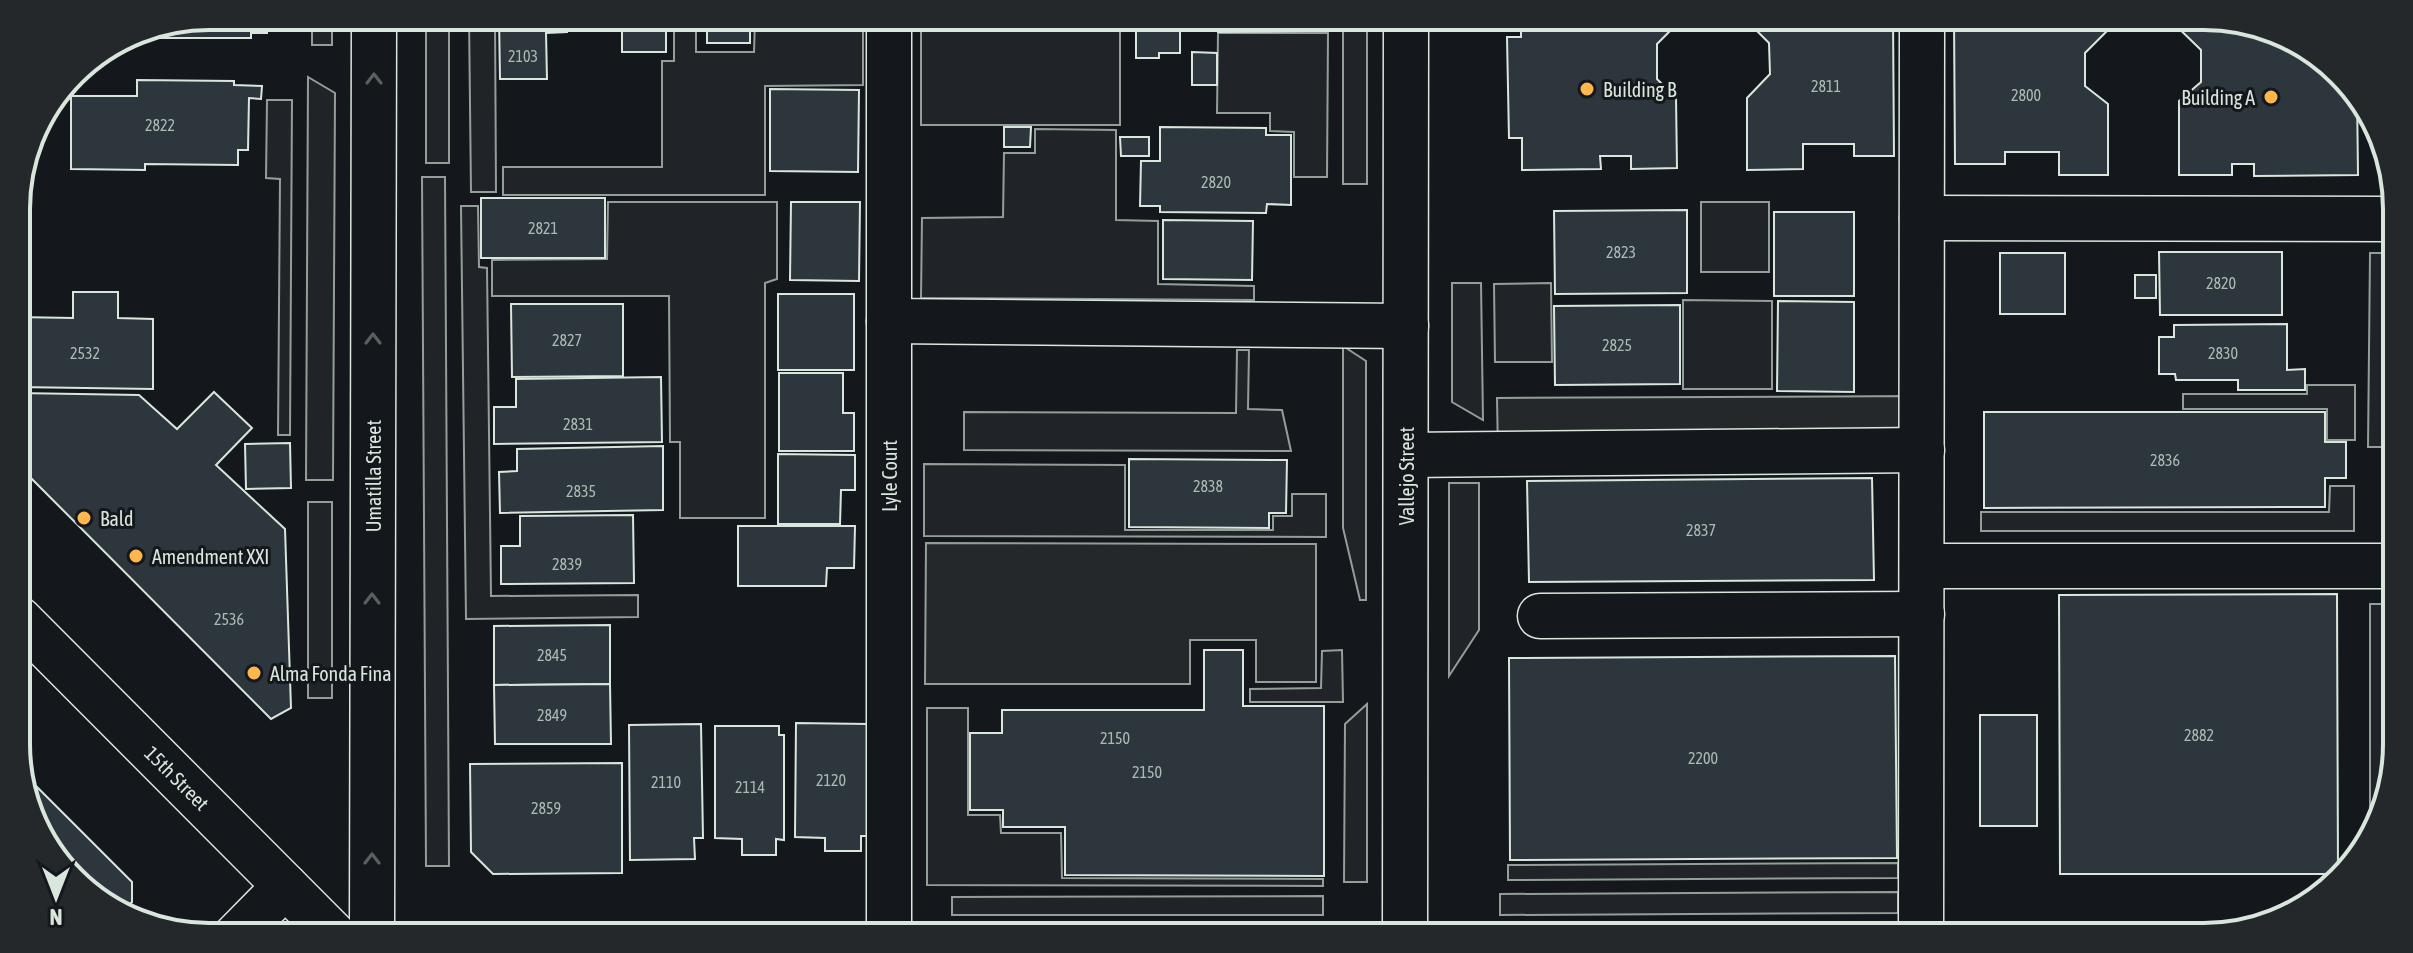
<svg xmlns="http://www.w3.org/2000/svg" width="2413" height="953" viewBox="0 0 2413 953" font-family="'Asap Condensed',sans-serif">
<rect width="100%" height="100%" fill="#14181c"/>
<g fill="#202428" stroke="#939e99" stroke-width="2">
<rect x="312" y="16" width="20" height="29"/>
<rect x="426" y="16" width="23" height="147"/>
<polygon points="469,16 495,16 496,192 471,192"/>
<rect x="921" y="16" width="199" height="109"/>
<rect x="1343" y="16" width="24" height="168"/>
<polygon points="674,17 696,17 696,52 754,52 755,19 863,19 863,85 765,86 765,195 503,195 503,167 662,167 662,61 674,61"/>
<polygon points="1218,33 1328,33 1327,177 1294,177 1294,132 1270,131 1270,113 1217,113"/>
<polygon points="308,77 335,93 333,480 306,480"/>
<polygon points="267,100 292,100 290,435 278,435 280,179 266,178"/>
<polygon points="1035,129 1116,130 1116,220 1158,221 1158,284 1254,286 1254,300 921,298 922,218 1003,217 1004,153 1035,153"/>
<polygon points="422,177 445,177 449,866 426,866"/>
<polygon points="21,179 22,313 17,313 16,196"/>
<polygon points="608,202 777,202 777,279 765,283 765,518 680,518 680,442 670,442 669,296 492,296 492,260 607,259"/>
<rect x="1701" y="202" width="68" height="70"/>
<polygon points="461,206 478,206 479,267 487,268 491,596 638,595 638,617 466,619"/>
<polygon points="2370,253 2394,253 2392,447 2368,447"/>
<polygon points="1452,283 1481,283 1483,420 1452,402"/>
<polygon points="1551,283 1552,362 1495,362 1494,284"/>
<polygon points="1683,300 1772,301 1772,389 1683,389"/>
<polygon points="1343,346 1366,361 1366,600 1360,600 1343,528"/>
<polygon points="1237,350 1249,350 1248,409 1282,410 1291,451 964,450 964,412 1236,413"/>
<polygon points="2307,385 2355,385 2355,440 2327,440 2327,409 2183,409 2183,394 2307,394"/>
<polygon points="924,464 1125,465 1125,530 1273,530 1273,516 1292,516 1292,494 1326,494 1326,537 924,536"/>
<polygon points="1449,483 1479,483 1479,630 1449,676"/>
<polygon points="2330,486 2354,486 2354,531 1981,531 1981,512 2329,512"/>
<rect x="308" y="502" width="24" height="196"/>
<polygon points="2370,604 2389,604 2387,807 2370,830"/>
<polygon points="1342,650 1343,702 1250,702 1250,689 1321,688 1322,651"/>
<polygon points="1367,704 1367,882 1344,882 1345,724"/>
<polygon points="927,708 968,708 968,815 1000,815 1001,833 1061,833 1062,878 1323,879 1323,886 927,885"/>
<polygon points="1898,863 1898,878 1508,880 1508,865"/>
<polygon points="1898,892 1898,913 1500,915 1500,894"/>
<polygon points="1323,896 1323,915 952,915 952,897"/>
</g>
<g fill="#24282b" stroke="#939e99" stroke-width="2">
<polygon points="1922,396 1922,450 1498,454 1497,398"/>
<polygon points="926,543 1316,544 1316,682 1256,682 1256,640 1190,640 1190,684 925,684"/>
</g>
<g fill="#2c363c" stroke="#d8e6dc" stroke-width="2">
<polygon points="209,16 267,16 267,33 251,33 251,38 130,38 130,34 135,30"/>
<polygon points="499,16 567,16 567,32 546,33 547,79 500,79"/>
<rect x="622" y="16" width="44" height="36"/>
<rect x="707" y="16" width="43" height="27"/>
<polygon points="1127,16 1203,16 1203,22 1180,22 1180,53 1159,53 1159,58 1136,58 1136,23 1127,23"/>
<polygon points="1218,16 1307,16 1307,31 1218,32"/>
<polygon points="1521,16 1685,16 1657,44 1657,79 1676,98 1677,168 1631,169 1631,156 1600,156 1601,169 1522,170 1522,138 1509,138 1507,37 1521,37"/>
<polygon points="1742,16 1893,16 1894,156 1854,156 1854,144 1803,144 1803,169 1747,170 1747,98 1770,74 1769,43"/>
<polygon points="1954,16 2122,16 2085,53 2085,86 2108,104 2108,175 2059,175 2059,152 2005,152 2005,164 1955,164"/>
<polygon points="2166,16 2204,16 2267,26 2357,91 2358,175 2254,176 2254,164 2232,164 2232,175 2179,175 2179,101 2201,82 2201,50"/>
<polygon points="1192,52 1217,53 1217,85 1192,85"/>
<polygon points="137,80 234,81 234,85 262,86 261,99 249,98 248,150 238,150 238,165 145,164 145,170 71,169 71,96 137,96"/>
<polygon points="770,89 859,90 858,172 770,171"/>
<polygon points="1004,127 1031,127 1030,147 1004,147"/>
<polygon points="1160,127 1266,128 1266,135 1291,135 1291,205 1267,204 1266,213 1160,212 1160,206 1140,206 1141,161 1160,161"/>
<polygon points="1120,137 1149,137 1149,156 1121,156"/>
<rect x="481" y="198" width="124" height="60"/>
<polygon points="791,202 860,202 859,281 790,280"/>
<polygon points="1687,210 1687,293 1555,294 1554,211"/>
<rect x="1774" y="212" width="80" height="84"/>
<polygon points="1163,220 1253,221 1252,280 1163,279"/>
<polygon points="2159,252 2282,252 2282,315 2160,315"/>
<rect x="2000" y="253" width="65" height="61"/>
<rect x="2135" y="275" width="21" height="23"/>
<polygon points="73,292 118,292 118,318 153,319 153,389 17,387 17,317 73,318"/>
<rect x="778" y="294" width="76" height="76"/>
<polygon points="1778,301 1854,302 1854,392 1777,391"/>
<polygon points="511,304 623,304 623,376 512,377"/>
<polygon points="1680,305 1680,384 1555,385 1554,306"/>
<polygon points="2287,324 2287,370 2305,369 2305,390 2238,390 2238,380 2176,380 2175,374 2159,374 2159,337 2174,337 2174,325"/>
<polygon points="779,373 843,373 843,413 854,413 854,451 779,451"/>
<polygon points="661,377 662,442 494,444 494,407 516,407 516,379"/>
<polygon points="214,392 252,428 216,465 285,529 291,708 271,719 18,465 18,393 139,395 177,429"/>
<polygon points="1984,412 2325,412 2325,442 2346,442 2346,478 2325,478 2325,507 1984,508"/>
<polygon points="290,443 291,488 246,489 245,444"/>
<polygon points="663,446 663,510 500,513 499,472 517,471 517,449"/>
<polygon points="778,454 855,455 855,490 841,490 840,524 778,524"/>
<polygon points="1129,459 1287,460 1286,513 1269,513 1269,528 1129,527"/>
<polygon points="1872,478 1874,580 1529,582 1527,481"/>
<polygon points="633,515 634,583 501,584 501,546 520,546 520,516"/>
<polygon points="738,526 855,526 854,568 827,568 826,586 738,586"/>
<polygon points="2337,594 2338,874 2060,874 2059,595"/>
<polygon points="610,625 610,684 494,685 494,626"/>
<polygon points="1204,650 1243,650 1243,706 1324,706 1324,876 1065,875 1065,827 1003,827 1003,810 970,810 970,733 1002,733 1002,710 1204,710"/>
<polygon points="1895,656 1897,858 1510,860 1509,658"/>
<polygon points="610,684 611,744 495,744 494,685"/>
<rect x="1980" y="715" width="57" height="111"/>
<polygon points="796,723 868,724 867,836 861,836 861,851 825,851 825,838 795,837"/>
<polygon points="701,724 703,838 694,838 695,859 630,860 629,725"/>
<polygon points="715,726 779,726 779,735 784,735 784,840 776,839 776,855 742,855 742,839 715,838"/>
<polygon points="622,763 622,873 493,874 471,852 470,764"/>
<polygon points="20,770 132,882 132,902 123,911 63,871 20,782"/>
</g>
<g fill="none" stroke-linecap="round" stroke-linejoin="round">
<defs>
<g id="minor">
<polyline points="889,16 889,937"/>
<polyline points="1922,218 2395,219"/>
<polyline points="889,321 1406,326"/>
<polyline points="1406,455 1922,450"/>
<polyline points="1922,566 2390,566"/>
<polyline points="1540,616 1922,614"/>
<polyline points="19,619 336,937"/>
<polyline points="235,937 285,886"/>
<polyline points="372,937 374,16"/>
<polyline points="1405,937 1406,16"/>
<polyline points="1921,937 1922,16"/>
</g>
</defs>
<use href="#minor" stroke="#d8e6dc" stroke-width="47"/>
<use href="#minor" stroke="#14181c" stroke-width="44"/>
</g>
<defs><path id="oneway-chevron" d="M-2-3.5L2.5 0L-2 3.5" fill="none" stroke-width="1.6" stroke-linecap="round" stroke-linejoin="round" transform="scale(2)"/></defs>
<g stroke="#59605f">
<use href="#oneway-chevron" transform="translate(374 79) rotate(-90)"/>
<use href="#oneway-chevron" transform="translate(373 339) rotate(-90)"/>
<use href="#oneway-chevron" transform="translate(372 599) rotate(-90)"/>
<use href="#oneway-chevron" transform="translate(372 859) rotate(-90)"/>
</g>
<g fill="#ffb74d" stroke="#14181c" stroke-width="3">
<circle cx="1587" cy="89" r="8"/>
<circle cx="2271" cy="97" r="8"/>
<circle cx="84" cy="518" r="8"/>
<circle cx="136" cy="556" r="8"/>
<circle cx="254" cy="673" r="8"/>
</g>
<g text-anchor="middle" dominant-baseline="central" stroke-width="6" stroke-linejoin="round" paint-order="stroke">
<g font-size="16" fill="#adbab4">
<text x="523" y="56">2103</text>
<text x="1826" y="86">2811</text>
<text x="2026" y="95">2800</text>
<text x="160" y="125">2822</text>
<text x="1216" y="182">2820</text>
<text x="543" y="228">2821</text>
<text x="1621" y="252">2823</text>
<text x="2221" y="283">2820</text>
<text x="567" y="340">2827</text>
<text x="1617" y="345">2825</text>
<text x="85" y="353">2532</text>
<text x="2223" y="353">2830</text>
<text x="578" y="424">2831</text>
<text x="2165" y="460">2836</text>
<text x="1208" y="486">2838</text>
<text x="581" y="491">2835</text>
<text x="1701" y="530">2837</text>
<text x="567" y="564">2839</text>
<text x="229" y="619">2536</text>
<text x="552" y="655">2845</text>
<text x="552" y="715">2849</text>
<text x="2199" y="735">2882</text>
<text x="1115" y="738">2150</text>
<text x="1703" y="758">2200</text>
<text x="1147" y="772">2150</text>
<text x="831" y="780">2120</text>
<text x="666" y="782">2110</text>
<text x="750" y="787">2114</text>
<text x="546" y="808">2859</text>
</g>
<g font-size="20" fill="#d8e6dc" stroke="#14181c" text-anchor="start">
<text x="1603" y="89">Building B</text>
<text x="2255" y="97" text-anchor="end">Building A</text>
<text x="100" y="518">Bald</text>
<text x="152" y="556">Amendment XXI</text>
<text x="270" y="673">Alma Fonda Fina</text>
</g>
<g font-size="20" fill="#d8e6dc" stroke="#14181c">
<text transform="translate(373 476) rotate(-90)">Umatilla Street</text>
<text transform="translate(889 476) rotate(-90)">Lyle Court</text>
<text transform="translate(1406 476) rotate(-90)">Vallejo Street</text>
<text transform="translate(177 778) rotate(45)">15th Street</text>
</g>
</g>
<path d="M0 0H2413V953H0ZM209 30H2204A179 179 0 0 1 2383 209V744A179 179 0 0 1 2204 923H209A179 179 0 0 1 30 744V209A179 179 0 0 1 209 30Z" fill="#24282b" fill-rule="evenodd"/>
<path fill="none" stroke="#d8e6dc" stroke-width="4" d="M209 30H2204A179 179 0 0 1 2383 209V744A179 179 0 0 1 2204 923H209A179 179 0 0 1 30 744V209A179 179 0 0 1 209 30Z"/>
<g transform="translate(56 897) rotate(180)" stroke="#14181c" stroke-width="6" paint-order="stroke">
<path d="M0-6L14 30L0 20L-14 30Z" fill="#d8e6dc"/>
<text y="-12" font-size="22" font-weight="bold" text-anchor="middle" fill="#d8e6dc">N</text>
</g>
</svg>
